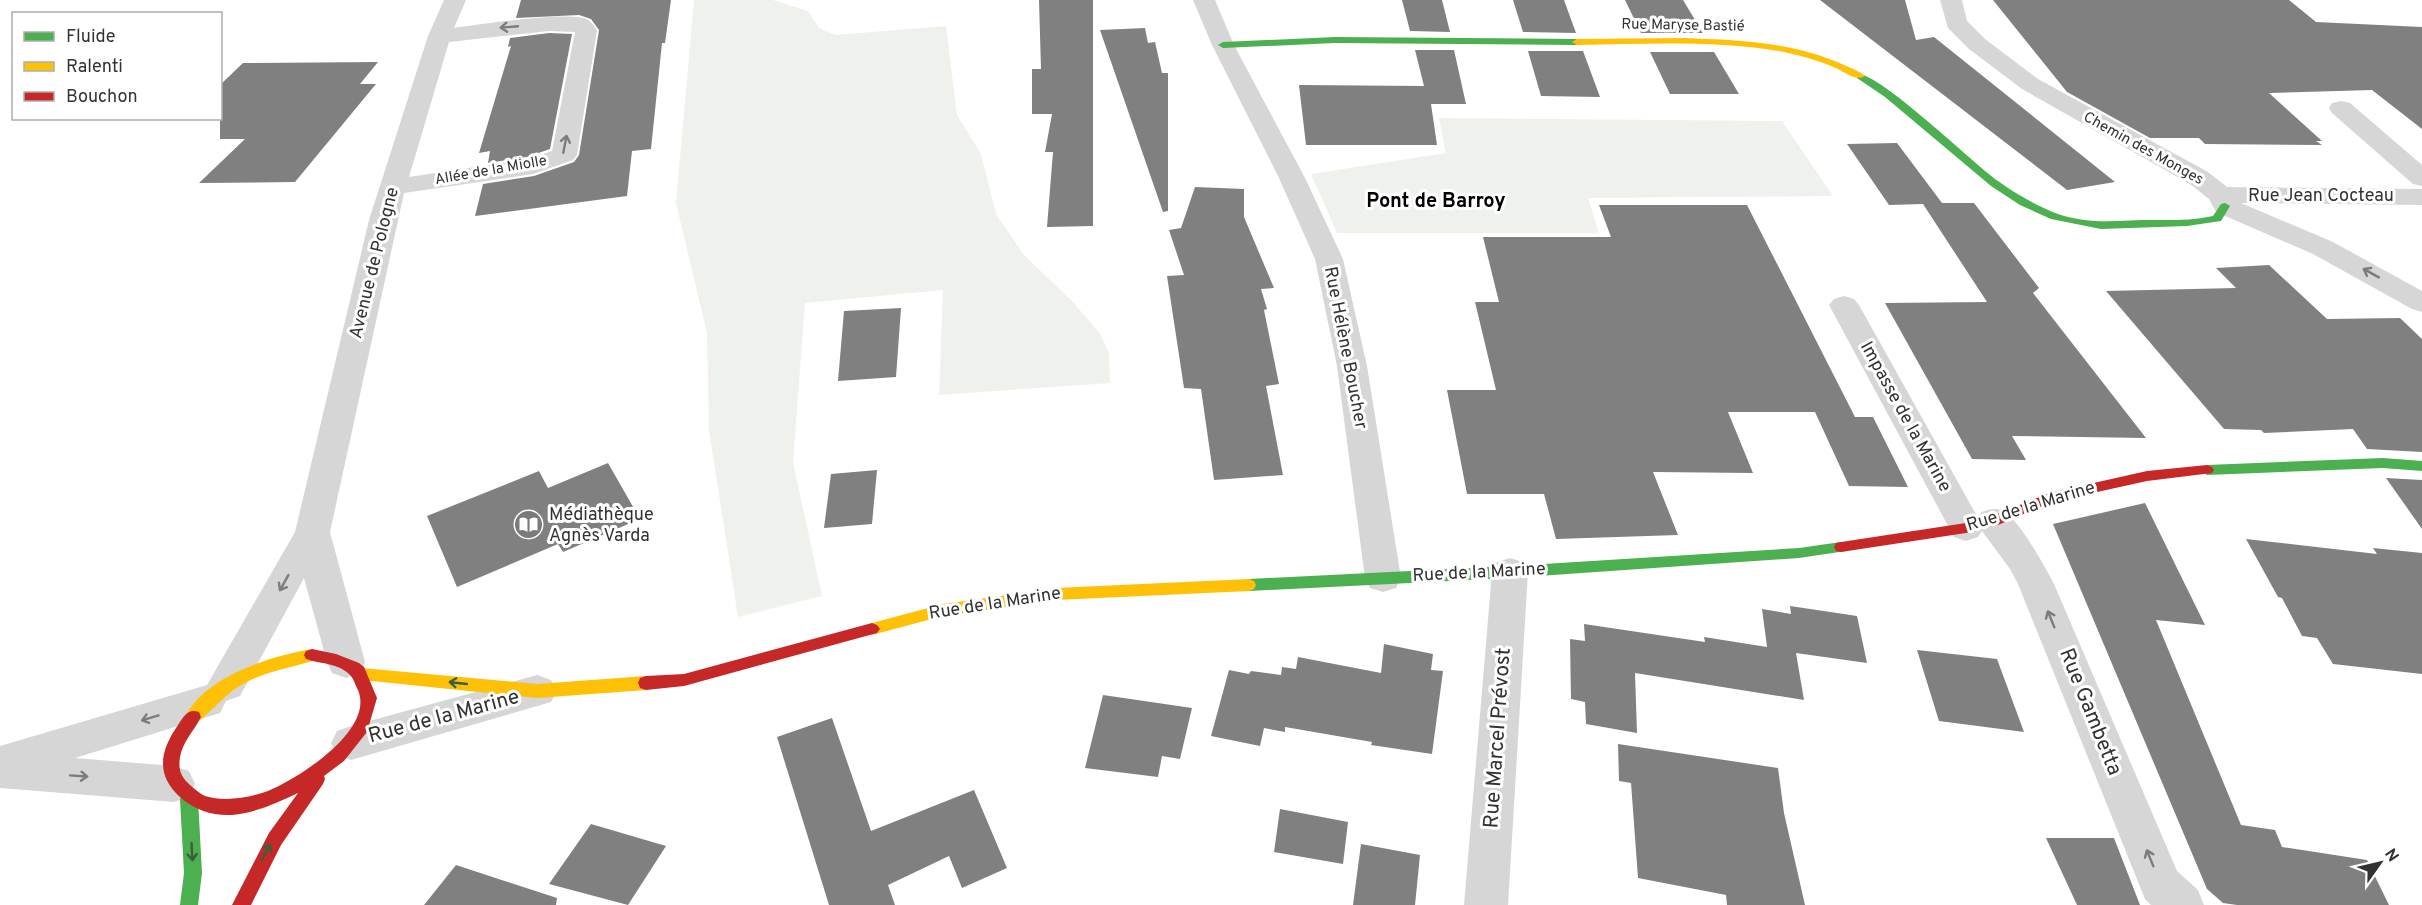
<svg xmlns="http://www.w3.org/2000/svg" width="2422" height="905" viewBox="0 0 2422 905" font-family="Overpass,sans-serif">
<rect width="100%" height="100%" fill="#fff"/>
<g fill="#eff2ec">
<polygon points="694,0 773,0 808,11 819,28 836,35 946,26 957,115 981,154 996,214 1024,255 1073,302 1101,335 1109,353 1110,383 939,395 943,290 805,303 793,462 822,596 738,617 709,430 707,333 676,203"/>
<polygon points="1439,118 1782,121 1833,196 1588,198 1599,233 1337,233 1311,174 1446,153"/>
</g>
<g fill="#808080">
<polygon points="521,0 671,0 665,43 662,43 651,149 632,151 627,196 475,216 483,184 534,176 574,162 579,155 599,30 591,19 579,15 516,18"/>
<polygon points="1039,0 1093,0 1093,226 1047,227 1053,152 1045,152 1052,114 1032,114 1032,69 1041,69"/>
<polygon points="1402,0 1442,0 1450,32 1410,31"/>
<polygon points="1513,0 1564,0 1576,33 1523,32"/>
<polygon points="1625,0 1683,0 1703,33 1641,33"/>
<polygon points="1820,0 1905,0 1916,40 1934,37 2115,182 2067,190"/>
<polygon points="1993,0 2289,0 2316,22 2422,27 2422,129 2372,90 2269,93 2322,141 2316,141 2322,145 2205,144 2199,138 2150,138 2067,92"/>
<polygon points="1145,28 1148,43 1155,42 1162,73 1168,73 1168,211 1163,212 1100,30"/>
<polygon points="549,33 572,34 550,149 527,157 488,163 490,151 479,153 511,46 508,47 510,38"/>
<polygon points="1415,50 1454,50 1466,104 1431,104 1437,145 1306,145 1299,85 1424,86"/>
<polygon points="1528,51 1583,51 1600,97 1541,96"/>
<polygon points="1650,52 1714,52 1739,94 1670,94"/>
<polygon points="378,62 360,84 376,84 295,182 199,183 245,139 220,139 220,85 243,63"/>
<polygon points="1897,143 1942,203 1974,203 2039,288 2033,293 2146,438 2012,436 2026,460 1972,459 1885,303 1987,302 1923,204 1889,205 1847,144"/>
<polygon points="1195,187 1244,189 1244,217 1274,288 1261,289 1267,309 1264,310 1279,384 1266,386 1283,475 1214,480 1201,389 1184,388 1167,276 1184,275 1169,230 1181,228"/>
<polygon points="1599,205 1747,205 1855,417 1873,417 1908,487 1849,486 1815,412 1728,412 1753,473 1653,472 1678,535 1556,539 1544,494 1467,494 1447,390 1496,390 1475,302 1499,302 1483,237 1611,237"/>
<polygon points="2269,265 2327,319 2400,318 2422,339 2422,452 2367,449 2353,429 2264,433 2261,430 2224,429 2106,291 2236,288 2216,268"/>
<polygon points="901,308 896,377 838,381 844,311"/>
<polygon points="608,463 640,519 563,552 558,544 457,587 427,516 539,471 548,488"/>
<polygon points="877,470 872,524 824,528 831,474"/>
<polygon points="2386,478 2422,480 2422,529"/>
<polygon points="2145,503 2205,625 2156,620 2241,825 2275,830 2282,847 2367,860 2389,905 2237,905 2223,903 2207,889 2053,524"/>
<polygon points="2246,539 2377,554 2373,548 2422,553 2422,674 2333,664 2317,638 2302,636 2282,598 2278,597"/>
<polygon points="1790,606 1857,616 1867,663 1796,653 1804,700 1635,673 1637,733 1586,724 1585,702 1571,699 1570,639 1585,641 1584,624 1705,642 1704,637 1767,647 1762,609 1791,614"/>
<polygon points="1384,644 1433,654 1431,670 1443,671 1432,754 1371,745 1372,742 1285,727 1285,732 1264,728 1260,746 1211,736 1229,670 1249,674 1251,671 1281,675 1282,667 1296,669 1298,657 1381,673"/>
<polygon points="1917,650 1997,659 2024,732 1939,721"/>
<polygon points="1103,695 1192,708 1180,759 1162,756 1158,777 1085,768"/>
<polygon points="832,718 871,831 974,790 1007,868 962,888 949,856 888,885 895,905 829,905 777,737"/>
<polygon points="1618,744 1778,768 1784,813 1805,905 1727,905 1726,895 1638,878 1631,783 1619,781"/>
<polygon points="1280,809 1348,822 1343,864 1274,852"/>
<polygon points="591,824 666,846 628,905 549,884"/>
<polygon points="2046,838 2114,838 2140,905 2077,905"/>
<polygon points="1361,844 1420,855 1415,905 1353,905"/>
<polygon points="456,865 557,898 556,905 424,905"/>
</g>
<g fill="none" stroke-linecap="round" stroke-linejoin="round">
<g fill="#d6d6d6" fill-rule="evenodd">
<path d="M444 0H466L454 28C476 25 574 10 588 20 592 22 595 28 597 31L577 155 573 160 533 174 404 193 330 532 365 662 360 673 346 678 332 673 327 662 304 578 240 696 226 701 220 713 75 758 174 766 189 771 195 784 189 797 174 802 0 788V746L207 685 295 532 369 220 428 36ZM549 31 575 32 552 151 528 159 409 177 449 42Z"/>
<polygon points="1193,0 1215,0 1234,45 1305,178 1343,259 1367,366 1401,578 1396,588 1383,592 1370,588 1365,578 1337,366 1315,259 1279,178 1212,45"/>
<polygon points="1940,0 1962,0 1967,21 1985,39 2038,79 2208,172 2227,187 2422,189 2422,205 2241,203 2333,242 2422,291 2422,312 2412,309 2313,254 2216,212 2209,199 2190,184 2022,89 1969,49 1948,28"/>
<polygon points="2341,101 2350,103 2422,165 2422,186 2413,184 2332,113 2329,108 2332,103"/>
<path d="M1844 296 1854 299 1859 305 1978 518 1981 512C1989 510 1995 507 2003 511 2019 519 2045 567 2054 584L2177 871 2198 890 2204 905H2151L2145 899 2018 584 2010 569 1982 531 1978 537 1966 541 1954 537 1829 305 1834 299Z"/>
<polygon points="1510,558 1523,562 1528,572 1508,905 1464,905 1492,572 1497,562"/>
<polygon points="537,675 551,680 557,691 551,702 351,760 337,755 331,743 337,731 351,726"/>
</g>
<g fill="#4caf50" fill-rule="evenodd">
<polygon points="1335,37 1577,39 1582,42 1577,45 1335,43 1223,48 1218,45 1223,42"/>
<path d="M1857 74C1878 71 1974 164 1998 181 2016 194 2037 206 2058 214 2087 224 2114 221 2144 220 2167 220 2190 221 2213 216L2221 204 2225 203 2230 206 2221 221 2187 226 2101 229 2051 219 2020 205 1991 186 1885 97 1857 78Z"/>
<polygon points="2383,458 2422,461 2422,471 2383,468 2207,475 2200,470 2207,465"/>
<polygon points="1841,542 1846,543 1848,547 1846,551 1799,558 1510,578 1249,591 1244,589 1242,585 1244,581 1249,579 1510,566 1799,548"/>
<polygon points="189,791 195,794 198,799 202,873 198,905 180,905 184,873 180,799 183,794"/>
</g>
<g fill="#ffc107" fill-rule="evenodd">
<path d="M1684 38C1738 40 1794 42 1844 65 1851 68 1859 71 1865 76 1857 82 1844 72 1836 68 1818 60 1798 55 1779 51 1712 40 1644 44 1577 45L1572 42 1577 39Z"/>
<polygon points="1249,579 1254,581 1256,585 1254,589 1249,591 1056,600 943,616 872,635 867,633 864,629 867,625 872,623 943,604 1056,588"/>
<path d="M312 649 318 651 320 655 318 659C289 669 261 671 235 689 226 695 201 721 196 723 192 724 191 723 187 722L185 717C205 676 271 656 312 649Z"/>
<polygon points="362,668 537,684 646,676 652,678 654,683 652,688 646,690 537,698 362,680 356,679 354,674 356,669"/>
</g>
<g fill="#c62828" fill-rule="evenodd">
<polygon points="2207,465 2212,467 2214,470 2212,473 2147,481 2052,502 1998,525 1966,533 1841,552 1836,551 1834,547 1836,543 1841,542 1966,523 1990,517 2049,493 2147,471"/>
<polygon points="872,623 877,625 880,629 877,633 684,686 646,690 640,688 638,683 640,678 646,676 684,674"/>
<path d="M312 649 336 654 359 663 364 667 377 698 367 732 344 761 324 776 325 779 323 784 281 845 251 905H232L269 833 298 793C277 803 255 813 232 815 213 816 195 810 181 798 155 775 160 751 178 725 184 716 188 708 199 712L201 717C194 731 183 741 180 757 178 770 181 777 190 785 195 789 200 794 205 796 224 802 249 798 268 791 299 778 375 730 358 690 355 685 354 678 349 674 338 663 320 664 306 659L304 655 306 651Z"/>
</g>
</g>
<defs><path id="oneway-shaft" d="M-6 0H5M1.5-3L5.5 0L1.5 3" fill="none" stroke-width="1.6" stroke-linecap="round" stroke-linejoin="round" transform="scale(1.5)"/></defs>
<g stroke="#7c7c7c">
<use href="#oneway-shaft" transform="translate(509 27) rotate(175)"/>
<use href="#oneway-shaft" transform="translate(565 144) rotate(-79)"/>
<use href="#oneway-shaft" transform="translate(2371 273) rotate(-151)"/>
<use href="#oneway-shaft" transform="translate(284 583) rotate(119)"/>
<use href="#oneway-shaft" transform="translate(2051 619) rotate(-112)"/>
<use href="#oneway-shaft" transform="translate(150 718) rotate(163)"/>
<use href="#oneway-shaft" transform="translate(79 776) rotate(4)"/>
<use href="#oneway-shaft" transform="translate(2150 858) rotate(-112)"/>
</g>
<g stroke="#3b5e3c">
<use href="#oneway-shaft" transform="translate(458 683) rotate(-174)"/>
<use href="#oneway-shaft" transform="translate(192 852) rotate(87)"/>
<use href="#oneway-shaft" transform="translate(266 852) rotate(-61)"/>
</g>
<defs>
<symbol id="library-disc" viewBox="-11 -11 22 22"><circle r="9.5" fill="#7a7a7a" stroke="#fff"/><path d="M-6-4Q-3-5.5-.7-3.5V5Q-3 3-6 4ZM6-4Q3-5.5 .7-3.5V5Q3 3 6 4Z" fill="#fff"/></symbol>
</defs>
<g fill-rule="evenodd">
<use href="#library-disc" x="512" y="508" width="33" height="33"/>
</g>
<g text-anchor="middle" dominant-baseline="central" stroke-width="6" stroke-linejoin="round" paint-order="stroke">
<g font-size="15" fill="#323232" stroke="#fff">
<text transform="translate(1683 26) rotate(1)">Rue Maryse Bastié</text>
<text transform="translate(2143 149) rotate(29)">Chemin des Monges</text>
<text transform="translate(491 171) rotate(-10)">Allée de la Miolle</text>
</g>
<g font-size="18" fill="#323232" stroke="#fff">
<text x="2321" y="196">Rue Jean Cocteau</text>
<text transform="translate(375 263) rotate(-76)">Avenue de Pologne</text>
<text transform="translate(1345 348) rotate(79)">Rue Hélène Boucher</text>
<text transform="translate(1905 417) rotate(61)">Impasse de la Marine</text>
<text transform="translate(2031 507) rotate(-17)">Rue de la Marine</text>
<text transform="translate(1479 573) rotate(-3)">Rue de la Marine</text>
<text transform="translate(995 604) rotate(-9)">Rue de la Marine</text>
</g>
<g font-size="18" fill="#323232" stroke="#fff" text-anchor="start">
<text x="549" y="515">Médiathèque<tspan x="549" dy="21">Agnès Varda</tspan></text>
</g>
<g font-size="20" font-weight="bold" fill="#000" stroke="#fff">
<text x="1436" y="202">Pont de Barroy</text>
</g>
<g font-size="21" fill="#323232" stroke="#fff">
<text transform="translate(2090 712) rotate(68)">Rue Gambetta</text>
<text transform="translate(444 717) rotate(-15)">Rue de la Marine</text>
<text transform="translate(1498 738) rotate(-86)">Rue Marcel Prévost</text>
</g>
</g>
<rect x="12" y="12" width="210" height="108" fill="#ffffff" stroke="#adadad" stroke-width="1.5"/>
<rect x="24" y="32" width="30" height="9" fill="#4caf50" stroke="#adadad" stroke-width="1.5"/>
<text x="66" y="42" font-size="18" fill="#323232">Fluide</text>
<rect x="24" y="62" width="30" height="9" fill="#ffc107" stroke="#adadad" stroke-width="1.5"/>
<text x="66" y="72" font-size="18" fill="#323232">Ralenti</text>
<rect x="24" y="92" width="30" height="9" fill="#c62828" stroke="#adadad" stroke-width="1.5"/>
<text x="66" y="102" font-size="18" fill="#323232">Bouchon</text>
<g transform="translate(2380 863) rotate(56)" stroke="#ffffff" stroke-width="4.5" paint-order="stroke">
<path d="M0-4.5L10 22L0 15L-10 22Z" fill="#323232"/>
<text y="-9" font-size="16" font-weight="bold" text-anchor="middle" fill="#323232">N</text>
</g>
</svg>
